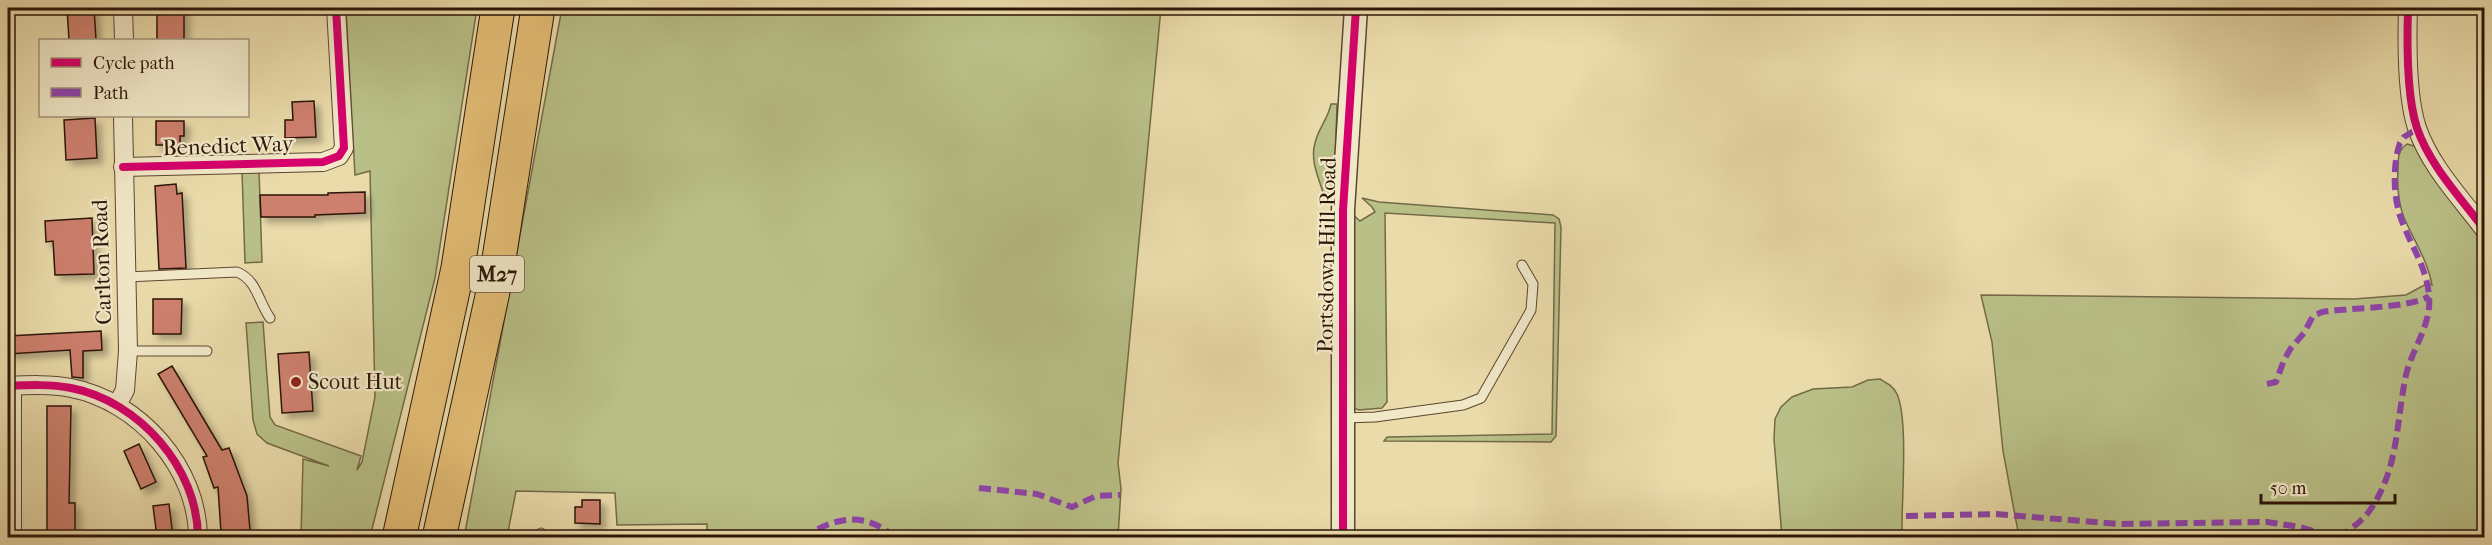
<svg xmlns="http://www.w3.org/2000/svg" width="2492" height="545" viewBox="0 0 2492 545" font-family="'IM FELL French Canon',serif">
<defs>
<filter id="shadow"><feDropShadow dx="5.5" dy="5.5" stdDeviation="3" flood-color="#0004"/></filter>
</defs>
<rect width="100%" height="100%" fill="#eadbaa"/>
<filter id="stains"><feTurbulence type="fractalNoise" baseFrequency=".00333" numOctaves="4"/><feColorMatrix values="0 0 0 0 .2 0 0 0 0 .09 0 0 0 0 .02 0 0 0 .5 -.17"/></filter>
<radialGradient id="worn" r=".72"><stop offset=".6" stop-color="#630" stop-opacity="0"/><stop offset="1" stop-color="#630" stop-opacity=".3"/></radialGradient>
<g fill="#b9c087" stroke="#736a48" stroke-width="1.5">
<polygon points="346,8 477,8 435,278 370,537 301,537 303,459 329,466 267,443 257,434 253,420 246,323 263,322 270,417 275,425 361,456 357,470 362,462 375,397 370,171 355,175"/>
<polygon points="562,8 1161,8 1118,463 1121,489 1118,537 707,537 707,524 617,525 615,493 516,491 507,537 464,538"/>
<path d="M1331 104H1337L1334 203H1326C1322 183 1309 164 1315 143 1318 129 1328 119 1331 104Z"/>
<path d="M2407 144 2417 147 2437 183 2484 241V537H2019L2003 451 1992 342 1981 295 2354 299 2406 295 2428 283 2432 285C2428 262 2415 242 2405 220 2398 204 2397 186 2398 169 2398 158 2398 150 2407 144Z"/>
<polygon points="259,170 262,262 245,263 242,171"/>
<polygon points="1362,198 1379,202 1553,215 1559,219 1561,227 1556,436 1551,442 1384,441 1387,437 1552,434 1555,223 1385,213 1387,402 1382,408 1359,410 1353,408 1351,213 1360,221 1375,212 1372,207"/>
<path d="M1880 379C1887 383 1893 386 1897 394 1909 421 1901 504 1902 537H1782L1774 439 1775 419 1781 407 1792 397 1813 389 1852 387 1868 380Z"/>
</g>
<g fill="#cd806e" stroke="#2d1508" stroke-width="1.5" filter="url(#shadow)">
<polygon points="67,8 94,8 96,40 69,40"/>
<rect x="157" y="8" width="27" height="32"/>
<polygon points="314,101 316,137 285,138 285,120 293,120 292,102"/>
<polygon points="95,118 97,158 66,160 64,120"/>
<polygon points="156,121 184,121 184,136 180,136 180,145 156,145"/>
<polygon points="176,184 177,194 182,193 186,268 159,269 155,186"/>
<polygon points="365,192 365,213 315,215 315,217 261,217 260,195 328,195 328,193"/>
<polygon points="92,218 94,274 55,275 53,241 46,242 45,221"/>
<polygon points="153,299 182,299 181,334 153,334"/>
<polygon points="101,331 102,350 83,351 83,378 72,377 70,350 8,354 8,336"/>
<polygon points="309,352 313,411 282,413 278,354"/>
<polygon points="172,366 222,450 229,448 247,496 250,530 221,533 218,487 214,488 203,457 207,456 158,374"/>
<polygon points="47,406 71,406 69,503 75,503 75,537 47,537"/>
<polygon points="139,444 156,482 141,489 124,451"/>
<polygon points="582,500 600,500 600,524 575,523 575,507 582,507"/>
<polygon points="169,504 173,537 157,537 153,506"/>
</g>
<g fill="none" stroke-linecap="round" stroke-linejoin="round">
<defs>
<g id="service">
<path d="M126 277 237 272C257 280 258 301 270 318"/>
<polyline points="128,351 207,351"/>
<polyline points="1344,418 1375,417 1463,405 1481,398 1531,310 1533,284 1522,265"/>
<polyline points="539,538 541,533"/>
</g>
<g id="minor">
<polyline points="123,8 124,40"/>
<path d="M2408 8C2407 40 2407 98 2417 128 2430 166 2461 198 2484 229"/>
<polyline points="123,167 323,162 339,156 344,148 336,8"/>
<path d="M8 386C29 385 50 384 71 388 139 401 198 468 198 538"/>
<polyline points="12,386 12,538"/>
<polyline points="117,405 125,390 128,351 123,116"/>
</g>
<polyline id="tertiary" points="1343,538 1343,210 1356,8"/>
<g id="motorway">
<polyline points="399,538 458,268 498,8"/>
<polyline points="439,538 496,278 538,8"/>
</g>
</defs>
<use href="#service" stroke="#5c4630" stroke-width="11"/>
<use href="#minor" stroke="#5c4630" stroke-width="20"/>
<use href="#tertiary" stroke="#5c4630" stroke-width="25"/>
<use href="#motorway" stroke="#2d1508" stroke-width="35"/>
<use href="#service" stroke="#f1e8c8" stroke-width="9"/>
<use href="#minor" stroke="#f1e8c8" stroke-width="18"/>
<use href="#tertiary" stroke="#f1e8c8" stroke-width="22"/>
<use href="#motorway" stroke="#e5be75" stroke-width="33"/>
<g stroke="#8e44ad" stroke-width="6" stroke-dasharray="12 6" stroke-linecap="butt">
<path d="M2267 384 2276 382 2284 360 2291 348 2304 333 2313 316 2322 312C2345 308 2414 308 2429 296"/>
<polyline points="979,488 1037,494 1072,507 1096,496 1120,495"/>
<polyline points="1906,516 1996,514 2119,524 2267,522 2300,527 2337,538"/>
<path d="M802 538C836 517 863 510 896 538"/>
<path d="M2339 538C2350 529 2363 521 2370 510 2399 469 2396 422 2406 375 2412 349 2432 324 2429 296 2427 269 2413 249 2403 224 2393 201 2392 166 2400 143L2404 137 2417 129"/>
</g>
<defs>
<g id="cycleway">
<path d="M2408 8C2407 40 2407 98 2417 128 2430 166 2461 198 2484 229"/>
<polyline points="123,167 323,162 339,156 344,148 336,8"/>
<path d="M8 386C29 385 50 384 71 388 139 401 198 468 198 538"/>
<polyline points="1343,538 1343,210 1356,8"/>
</g>
</defs>
<use href="#cycleway" stroke="#f1e8c8" stroke-width="11"/>
<use href="#cycleway" stroke="#d6006c" stroke-width="8"/>
</g>
<circle fill="#8f2418" stroke="#f1e8c8" stroke-width="2" cx="296" cy="382" r="6"/>
<g text-anchor="middle" dominant-baseline="central" stroke-width="4.5" stroke-linejoin="round" paint-order="stroke">
<rect fill="#f1e8c8" stroke="#685442" stroke-width="1.5" x="470" y="256" width="54" height="36" rx="4.5"/>
<g font-size="21" font-weight="bold" fill="#2d1508">
<text x="497" y="274">M27</text>
</g>
<g font-size="22" fill="#2d1508" stroke="#f1e8c8">
<text transform="translate(228 146) rotate(-2)">Benedict Way</text>
<text transform="translate(1327 255) rotate(-89)">Portsdown Hill Road</text>
<text transform="translate(102 262) rotate(-92)">Carlton Road</text>
</g>
<g font-size="22" fill="#2d1508" stroke="#f1e8c8" text-anchor="start">
<text x="308" y="382">Scout Hut</text>
</g>
</g>
<rect width="2492" height="545" fill="none" stroke="#eadbaa" stroke-width="30"/>
<rect x="9" y="9" width="2474" height="527" fill="none" stroke="#2d1508" stroke-width="3"/>
<rect x="15" y="15" width="2462" height="515" fill="none" stroke="#2d1508" stroke-width="1.5"/>
<rect x="39" y="39" width="210" height="78" fill="#f1e8c8" stroke="#a3947b" stroke-width="1.5"/>
<rect x="51" y="58" width="30" height="9" fill="#d6006c" stroke="#a3947b" stroke-width="1.5"/>
<text x="93" y="69" font-size="18" fill="#2d1508">Cycle path</text>
<rect x="51" y="88" width="30" height="9" fill="#8e44ad" stroke="#a3947b" stroke-width="1.5"/>
<text x="93" y="99" font-size="18" fill="#2d1508">Path</text>
<path d="M2261 494v9h134v-9" fill="none" stroke="#2d1508" stroke-width="3"/>
<text x="2270" y="494" font-size="18" fill="#2d1508" stroke="#f1e8c8" stroke-width="4.5" paint-order="stroke">50 m</text>
<rect width="100%" height="100%" filter="url(#stains)"/>
<rect width="100%" height="100%" fill="url(#worn)"/>
</svg>
